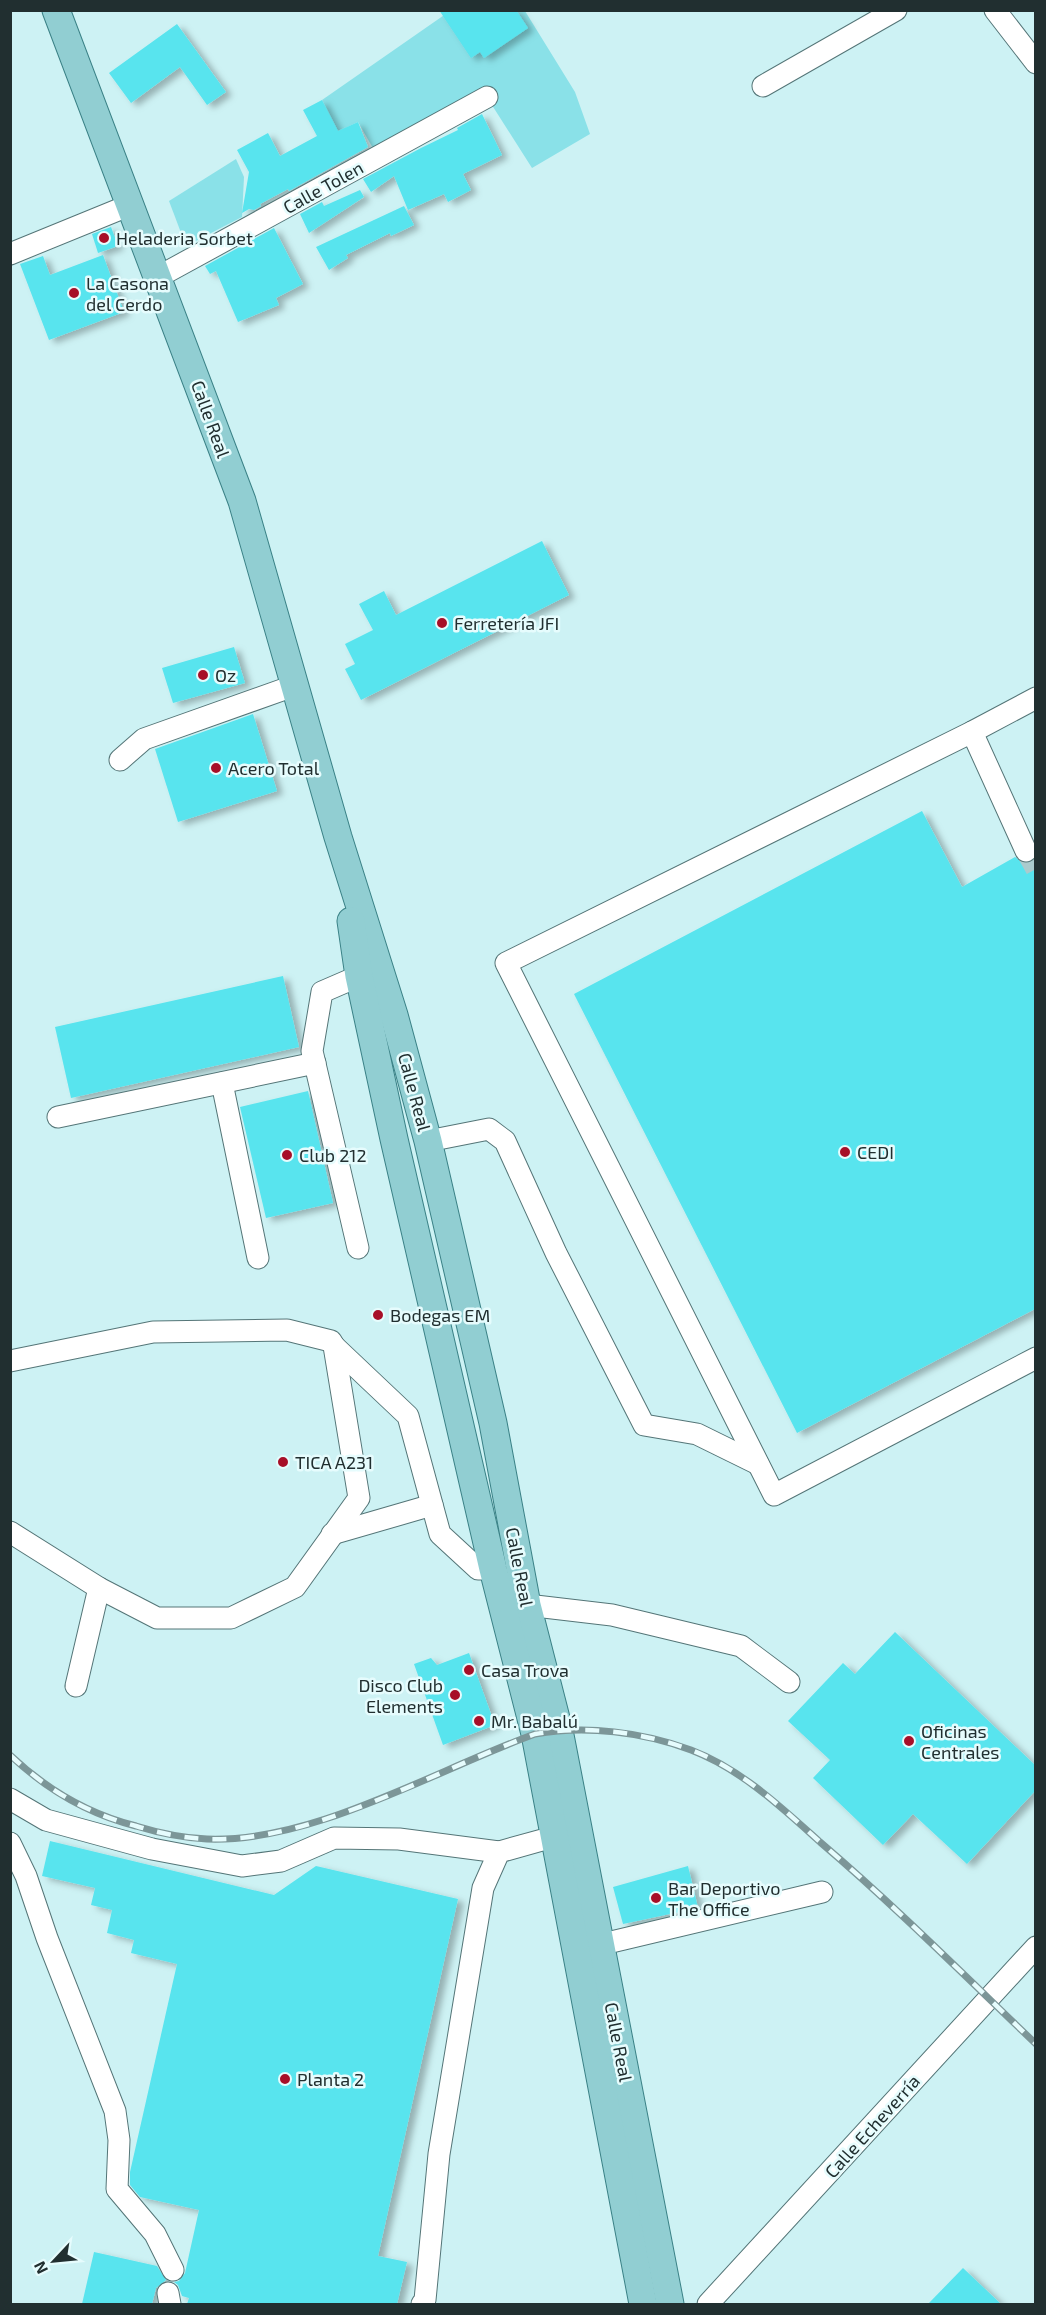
<svg xmlns="http://www.w3.org/2000/svg" width="1046" height="2315" viewBox="0 0 1046 2315" font-family="'Exo 2',sans-serif">
<defs>
<filter id="shadow"><feDropShadow dx="6" dy="3.5" stdDeviation="3" flood-color="#0004"/></filter>
</defs>
<rect width="100%" height="100%" fill="#cdf2f4"/>
<g fill="#8ae1e8">
<polygon points="450,11 525,11 575,92 590,134 532,168 483,91 374,150 358,122 337,132 322,100"/>
<polygon points="236,159 244,177 242,217 186,246 169,201"/>
</g>
<g fill="#58e4ee" filter="url(#shadow)">
<polygon points="439,10 516,10 528,28 484,58 480,52 471,58"/>
<polygon points="177,24 226,92 207,105 180,67 131,103 109,73"/>
<polygon points="322,100 338,131 358,122 368,147 289,191 288,189 260,204 261,206 254,210 249,209 242,213 249,172 237,150 268,133 280,156 317,136 303,110"/>
<polygon points="482,114 502,155 463,174 471,190 448,202 444,194 408,210 394,176 371,192 363,179 421,148 458,130 457,128"/>
<polygon points="360,190 364,197 309,233 300,214 322,202 324,206"/>
<polygon points="404,206 414,225 391,236 390,233 346,255 348,258 329,270 316,247"/>
<polygon points="111,227 118,246 98,253 92,234"/>
<polygon points="274,228 303,284 276,298 279,305 238,322 216,271 210,274 205,266"/>
<polygon points="103,255 124,312 49,340 20,264 43,256 50,275"/>
<polygon points="542,541 569,595 361,700 345,669 355,664 345,644 373,630 359,604 384,591 396,615"/>
<polygon points="234,647 245,683 173,703 162,668"/>
<polygon points="253,714 277,791 178,822 155,749"/>
<polygon points="922,811 962,887 1015,857 1025,864 1035,859 1035,1309 797,1433 574,994"/>
<polygon points="283,976 299,1047 71,1098 55,1027"/>
<polygon points="308,1091 333,1203 266,1218 240,1107"/>
<polygon points="895,1632 1035,1765 1035,1791 967,1864 913,1814 883,1845 813,1778 830,1760 788,1721 843,1663 855,1674"/>
<polygon points="469,1653 495,1725 443,1745 414,1664 431,1658 437,1665"/>
<polygon points="50,1841 274,1895 316,1866 458,1899 378,2256 407,2262 397,2304 187,2304 189,2298 182,2296 178,2285 174,2282 179,2281 185,2273 199,2210 140,2197 130,2185 130,2172 177,1964 131,1953 134,1940 107,1933 112,1910 91,1905 95,1888 42,1876"/>
<polygon points="688,1866 698,1908 623,1924 613,1887"/>
<polygon points="94,2252 157,2266 166,2280 156,2288 152,2304 82,2304"/>
<polygon points="963,2268 1001,2304 928,2304"/>
</g>
<g fill="none" stroke-linecap="round" stroke-linejoin="round">
<polyline stroke="#abcbcd" stroke-width="21" stroke-dasharray="21 10" stroke-linecap="butt" points="1026,851 1036,869"/>
<defs>
<g id="minor">
<polyline points="995,10 1036,63"/>
<polyline points="763,86 896,10"/>
<polyline points="10,254 130,205"/>
<polyline points="158,277 487,97"/>
<polyline points="1036,698 972,732 506,963 774,1495 1036,1358"/>
<polyline points="972,732 1026,851"/>
<polyline points="120,760 144,739 296,685"/>
<polyline points="222,1083 258,1258"/>
<polyline points="58,1117 315,1063"/>
<polyline points="428,1141 489,1129 505,1141 556,1253 644,1425 697,1434 758,1464"/>
<polyline points="358,1248 312,1051 322,992 359,976"/>
<polyline points="334,1346 408,1416 440,1534 478,1569 493,1569"/>
<polyline points="10,1361 153,1332 287,1330 331,1341 334,1346 359,1498 295,1587 231,1618 157,1618 99,1588 10,1532"/>
<polyline points="332,1534 432,1505"/>
<polyline points="527,1605 612,1615 741,1646 789,1682"/>
<polyline points="76,1686 99,1588"/>
<polyline points="10,1799 46,1820 152,1849 242,1866 281,1861 334,1838 399,1839 499,1852"/>
<polyline points="10,1843 26,1876 47,1938 115,2111 119,2140 117,2189 155,2234 173,2270"/>
<polyline points="586,1948 822,1892"/>
<polyline points="168,2293 170,2304"/>
<polyline points="422,2304 425,2300 439,2154 483,1888 499,1852 553,1837"/>
<polyline points="708,2304 1036,1947"/>
</g>
<g id="major">
<polyline points="56,10 242,501 338,837 394,1015 428,1141 493,1423 527,1605 559,1730 670,2304"/>
<polyline points="351,921 359,976 394,1139 493,1569 535,1734 643,2304"/>
</g>
</defs>
<use href="#minor" stroke="#547577" stroke-width="23"/>
<use href="#major" stroke="#3a8186" stroke-width="29"/>
<use href="#minor" stroke="#fff" stroke-width="21"/>
<use href="#major" stroke="#91ced2" stroke-width="27"/>
<defs>
<path id="rail" d="M10 1755C46 1789 88 1814 136 1826 159 1833 182 1838 207 1839 314 1843 435 1770 535 1734 586 1725 643 1732 691 1750 741 1769 781 1807 820 1842 895 1906 965 1976 1036 2044"/>
</defs>
<use href="#rail" stroke="#7c9698" stroke-width="7"/>
<use href="#rail" stroke="#e6fcfd" stroke-width="4.5" stroke-dasharray="14" stroke-linecap="butt"/>
</g>
<g fill="#a70f28" stroke="#e6fcfd" stroke-width="2">
<circle cx="104" cy="238" r="6"/>
<circle cx="74" cy="293" r="6"/>
<circle cx="442" cy="623" r="6"/>
<circle cx="203" cy="675" r="6"/>
<circle cx="216" cy="768" r="6"/>
<circle cx="845" cy="1152" r="6"/>
<circle cx="287" cy="1155" r="6"/>
<circle cx="378" cy="1315" r="6"/>
<circle cx="283" cy="1462" r="6"/>
<circle cx="469" cy="1670" r="6"/>
<circle cx="455" cy="1695" r="6"/>
<circle cx="479" cy="1721" r="6"/>
<circle cx="909" cy="1741" r="6"/>
<circle cx="656" cy="1898" r="6"/>
<circle cx="285" cy="2079" r="6"/>
</g>
<g text-anchor="middle" dominant-baseline="central" stroke-width="5" stroke-linejoin="round" paint-order="stroke">
<g font-size="18" fill="#212f30" stroke="#e6fcfd">
<text transform="translate(323 187) rotate(-29)">Calle Tolen</text>
<text transform="translate(211 419) rotate(70)">Calle Real</text>
<text transform="translate(415 1092) rotate(75)">Calle Real</text>
<text transform="translate(520 1567) rotate(79)">Calle Real</text>
<text transform="translate(619 2042) rotate(79)">Calle Real</text>
<text transform="translate(872 2126) rotate(-48)">Calle Echeverría</text>
</g>
<g font-size="18" fill="#212f30" stroke="#e6fcfd" text-anchor="start">
<text x="116" y="238">Heladeria Sorbet</text>
<text x="86" y="283">La Casona<tspan x="86" dy="21">del Cerdo</tspan></text>
<text x="454" y="623">Ferretería JFI</text>
<text x="215" y="675">Oz</text>
<text x="228" y="768">Acero Total</text>
<text x="857" y="1152">CEDI</text>
<text x="299" y="1155">Club 212</text>
<text x="390" y="1315">Bodegas EM</text>
<text x="295" y="1462">TICA A231</text>
<text x="481" y="1670">Casa Trova</text>
<text x="443" y="1685" text-anchor="end">Disco Club<tspan x="443" dy="21">Elements</tspan></text>
<text x="491" y="1721">Mr. Babalú</text>
<text x="921" y="1731">Oficinas<tspan x="921" dy="21">Centrales</tspan></text>
<text x="668" y="1888">Bar Deportivo<tspan x="668" dy="21">The Office</tspan></text>
<text x="297" y="2079">Planta 2</text>
</g>
</g>
<rect width="1046" height="2315" fill="none" stroke="#212f30" stroke-width="24"/>
<g transform="translate(54 2261) rotate(244)" stroke="#e6fcfd" stroke-width="4.5" paint-order="stroke">
<path d="M0-4.5L10 22L0 15L-10 22Z" fill="#212f30"/>
<text y="-9" font-size="16" font-weight="bold" text-anchor="middle" fill="#212f30">N</text>
</g>
</svg>
